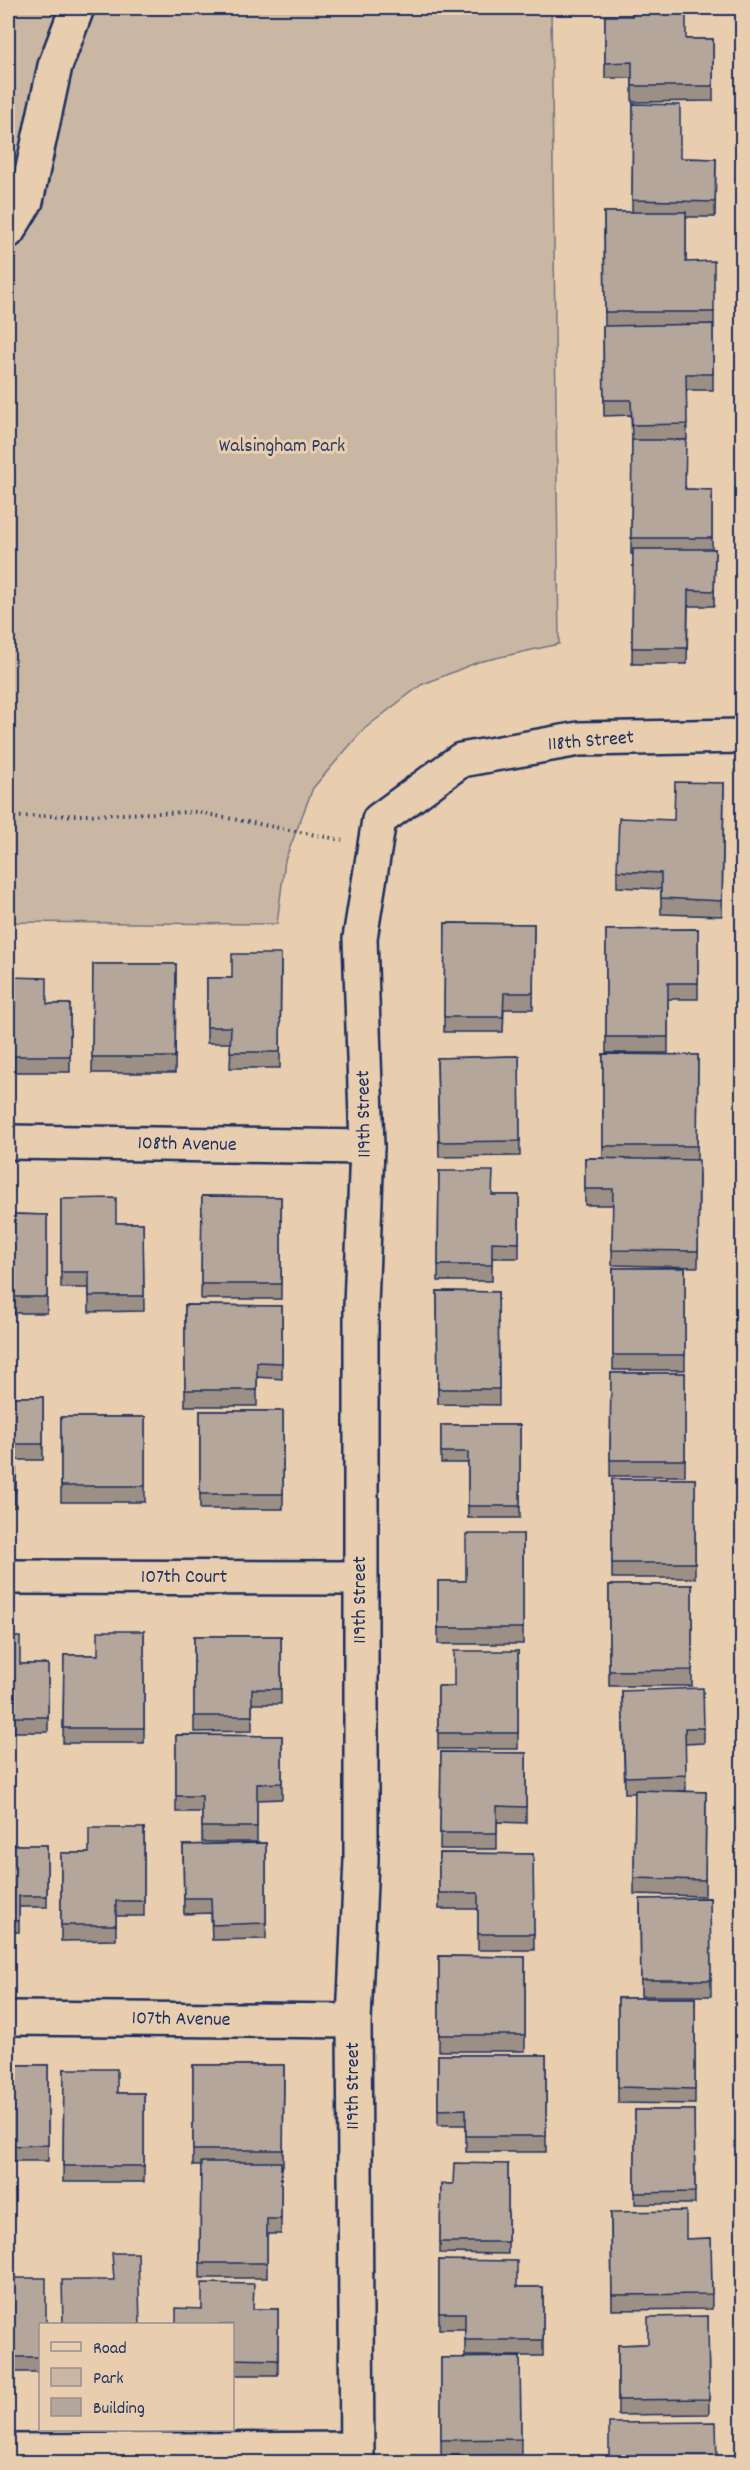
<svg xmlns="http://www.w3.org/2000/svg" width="750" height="2470" viewBox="0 0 750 2470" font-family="Dekko,sans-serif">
<rect width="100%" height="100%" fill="#e8ceaf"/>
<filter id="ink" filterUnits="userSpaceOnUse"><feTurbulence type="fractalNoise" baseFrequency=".0167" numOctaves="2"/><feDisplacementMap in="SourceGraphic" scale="12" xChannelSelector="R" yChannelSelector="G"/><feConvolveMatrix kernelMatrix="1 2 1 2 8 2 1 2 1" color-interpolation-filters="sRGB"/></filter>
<g filter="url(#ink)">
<polygon fill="#cab7a3" stroke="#727380" stroke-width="1.5" points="8,8 551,8 559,644 478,662 421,685 364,729 313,788 285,860 277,924 8,922"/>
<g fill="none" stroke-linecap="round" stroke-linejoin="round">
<defs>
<g id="minor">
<polyline points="8,231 26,201 55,66 77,8"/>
<polyline points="8,1142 367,1147"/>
<polyline points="8,1577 360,1578"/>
<polyline points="8,2018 354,2021"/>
<polyline points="8,2451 356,2449"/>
<polyline points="357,2462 354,2021 361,1860 361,1306 367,1147 360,938 379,820 461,760 579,739 742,736"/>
</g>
</defs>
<use href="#minor" stroke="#1b2f5e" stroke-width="38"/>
<polyline stroke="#1b2f5e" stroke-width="4" stroke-dasharray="1.5 4.5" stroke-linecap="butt" points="8,817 196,812 342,840"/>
<use href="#minor" stroke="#e8ceaf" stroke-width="33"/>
</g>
<g fill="#9c8f85" stroke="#1b2f5e" stroke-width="1.5">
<polygon points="605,16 686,39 713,39 713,101 632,102 632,78 605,78"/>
<polygon points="633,104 680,158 716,159 715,217 686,217 686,262 714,312 714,328 713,328 713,390 686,390 687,440 674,440 686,489 712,490 712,549 715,549 714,606 688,606 687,664 632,664 633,554 631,554 632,440 631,415 604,416 603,326 605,326 604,212 632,212"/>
<polygon points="724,783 722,916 661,914 661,889 617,887 617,871 674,820"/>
<polygon points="445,923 534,924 533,1009 504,1009 503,1032 444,1032"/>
<polygon points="698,929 698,999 668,999 668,1053 606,1053 606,930"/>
<polygon points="281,954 280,1068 230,1068 231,1043 207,1043 207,978 232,978"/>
<polygon points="93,964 176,964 175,1073 92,1073"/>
<polygon points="8,977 47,1004 70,1004 70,1072 8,1072"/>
<polygon points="603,1054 698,1055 697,1160 699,1175 698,1267 612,1265 613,1205 585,1205 585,1158 603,1158"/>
<polygon points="519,1056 520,1156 439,1157 437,1058"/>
<polygon points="439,1171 493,1195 519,1195 519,1258 492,1258 492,1281 438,1281"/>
<polygon points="202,1196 281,1197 281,1299 201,1299"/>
<polygon points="8,1199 11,1214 47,1215 47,1313 8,1313"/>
<polygon points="61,1199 116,1223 143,1223 144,1311 89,1312 89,1288 61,1288"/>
<rect x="613" y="1268" width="72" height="102"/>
<polygon points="437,1291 498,1292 499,1405 438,1404"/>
<polygon points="185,1305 282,1306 282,1379 257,1377 257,1406 185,1406"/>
<polygon points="611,1373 685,1373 685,1476 610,1476"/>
<polygon points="8,1397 43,1397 43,1460 16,1460 16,1507 8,1507"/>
<rect x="200" y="1411" width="83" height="98"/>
<rect x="61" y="1417" width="84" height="85"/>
<polygon points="441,1425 520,1425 520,1518 468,1518 468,1463 441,1463"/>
<rect x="612" y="1479" width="83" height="99"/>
<polygon points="523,1534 523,1644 438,1644 438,1581 466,1581"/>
<rect x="609" y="1585" width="83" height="101"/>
<polygon points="144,1631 144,1743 63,1743 64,1655 98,1655"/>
<polygon points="194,1636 281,1636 281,1704 252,1704 252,1731 194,1732"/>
<polygon points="8,1637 20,1664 48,1664 48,1732 8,1732"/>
<polygon points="518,1651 518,1749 438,1749 438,1686 454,1686"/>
<polygon points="622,1691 704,1728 704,1743 685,1744 686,1791 677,1791 706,1792 705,1896 634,1894 635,1793 625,1793"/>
<polygon points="176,1735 282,1736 282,1799 257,1800 257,1842 202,1842 202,1812 176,1812"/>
<polygon points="441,1752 526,1753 526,1823 497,1822 497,1849 440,1849"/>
<polygon points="144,1828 144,1916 116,1916 116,1940 61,1941 61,1853 89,1853"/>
<polygon points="266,1843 266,1939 212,1940 211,1913 184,1914 183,1845"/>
<polygon points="8,1845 47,1845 47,1907 19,1907 19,1932 8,1932"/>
<polygon points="439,1853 533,1854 534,1950 478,1950 478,1909 439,1909"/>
<polygon points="710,1898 711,1996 641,1996 640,1899"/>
<polygon points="439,1956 525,1957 525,2051 439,2051"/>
<polygon points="618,1998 695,1998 695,2104 618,2103"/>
<polygon points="438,2055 546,2055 546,2152 466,2152 466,2125 438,2125"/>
<rect x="8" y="2065" width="40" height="96"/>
<polygon points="193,2065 284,2065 283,2166 281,2166 281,2234 267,2234 267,2278 200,2278 201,2166 193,2166"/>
<polygon points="64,2069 117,2093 144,2093 144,2182 63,2182"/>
<polygon points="635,2110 694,2110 695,2204 635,2204"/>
<polygon points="508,2164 508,2254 440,2253 441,2184 453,2184"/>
<polygon points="611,2212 686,2239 711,2238 712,2309 612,2310"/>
<polygon points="439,2260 517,2287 543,2287 543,2356 465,2356 465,2329 439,2329"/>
<polygon points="8,2278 40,2325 40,2372 8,2372"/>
<polygon points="253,2309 278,2309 278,2375 232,2375 232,2325"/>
<polygon points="708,2316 709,2414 618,2415 618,2345 648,2344"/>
<polygon points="520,2357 521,2455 441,2456 441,2358"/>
</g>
<g fill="#b5a69b" stroke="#1b2f5e" stroke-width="1.5">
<polygon points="632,8 686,8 686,39 713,39 713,86 632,86 632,62 605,63 605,16 632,16"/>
<polygon points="633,104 680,105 680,158 716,159 715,202 632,200"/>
<polygon points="604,212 686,212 686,262 714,261 714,312 605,312"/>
<polygon points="713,324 713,374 686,374 687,424 632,425 631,400 604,400 603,326"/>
<polygon points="632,440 686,440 685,489 712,490 712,538 631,538"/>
<polygon points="633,549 715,549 714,591 688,590 687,648 632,648"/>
<polygon points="675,782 724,783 722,901 661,898 661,873 617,871 619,818 674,820"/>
<polygon points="445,923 534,924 533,993 504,993 503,1017 444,1017"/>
<polygon points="698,929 698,983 668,983 668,1037 606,1037 606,930"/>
<polygon points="232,954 281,954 280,1052 230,1052 231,1027 207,1027 207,978 232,978"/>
<polygon points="93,964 176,964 175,1057 92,1057"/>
<polygon points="8,977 47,978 47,1004 70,1004 70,1056 8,1056"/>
<polygon points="603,1054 698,1055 697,1146 603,1146"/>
<polygon points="519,1056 520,1141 439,1142 437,1058"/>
<polygon points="585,1158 699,1160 698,1251 612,1250 613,1189 585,1189"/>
<polygon points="439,1171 493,1171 492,1195 519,1195 519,1243 492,1242 492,1265 438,1265"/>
<polygon points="202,1196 281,1197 281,1284 201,1284"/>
<polygon points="116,1198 116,1223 143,1223 144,1296 89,1296 89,1272 61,1272 61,1199"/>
<polygon points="8,1199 11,1199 11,1214 47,1215 47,1297 8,1297"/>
<rect x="613" y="1268" width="72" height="87"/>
<polygon points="437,1291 498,1292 499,1389 438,1389"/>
<polygon points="185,1305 282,1306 282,1363 257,1362 257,1390 185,1390"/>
<polygon points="611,1373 685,1373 685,1460 610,1460"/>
<polygon points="8,1397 43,1397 43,1444 16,1444 16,1491 8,1491"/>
<rect x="200" y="1411" width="83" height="83"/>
<rect x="61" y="1417" width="84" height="69"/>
<polygon points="441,1425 520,1425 520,1506 468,1506 468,1452 441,1452"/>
<rect x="612" y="1479" width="83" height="84"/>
<polygon points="466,1534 523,1534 523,1628 438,1628 438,1581 466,1581"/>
<polygon points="609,1585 692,1585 692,1670 609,1671"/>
<polygon points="98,1631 144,1631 144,1728 63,1728 64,1655 98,1655"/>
<polygon points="194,1636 281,1636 281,1689 252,1689 252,1716 194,1716"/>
<polygon points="8,1637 20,1637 20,1664 48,1664 48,1717 8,1717"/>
<polygon points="454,1651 518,1651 518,1733 438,1733 438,1686 454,1686"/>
<polygon points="703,1688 704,1728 685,1728 686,1775 625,1777 622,1691"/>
<polygon points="176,1735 282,1736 282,1783 257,1784 257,1827 202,1827 202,1796 176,1796"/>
<polygon points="441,1752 526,1753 526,1807 497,1806 497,1833 440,1833"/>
<polygon points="635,1790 706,1792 705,1880 634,1878"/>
<polygon points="89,1828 144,1828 144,1901 116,1901 116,1925 61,1925 61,1853 89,1853"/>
<polygon points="266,1843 266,1923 212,1925 211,1898 184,1898 183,1845"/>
<polygon points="8,1845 47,1845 47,1896 19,1896 19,1921 8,1921"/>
<polygon points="439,1853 533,1854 534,1934 478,1934 478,1893 439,1893"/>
<polygon points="710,1898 711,1980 641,1980 640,1899"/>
<polygon points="439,1956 525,1957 525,2035 439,2035"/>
<polygon points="618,1998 695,1998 695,2089 618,2087"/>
<polygon points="438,2055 546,2055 546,2136 466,2136 466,2109 438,2110"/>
<polygon points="8,2065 48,2065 48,2145 8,2146"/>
<polygon points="193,2065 284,2065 283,2150 193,2150"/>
<polygon points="64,2069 117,2069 117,2093 144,2093 144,2166 63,2166"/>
<polygon points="635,2110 694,2110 695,2192 635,2193"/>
<polygon points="201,2162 281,2162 281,2219 267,2219 267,2263 200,2263"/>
<polygon points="454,2163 508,2164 508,2242 440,2242 441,2184 453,2184"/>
<polygon points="686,2211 686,2239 711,2238 712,2294 612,2295 611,2212"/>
<polygon points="112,2253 138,2253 140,2325 63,2325 62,2280 114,2280"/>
<polygon points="439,2260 517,2261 517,2287 543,2287 543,2340 465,2340 465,2313 439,2313"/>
<polygon points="8,2278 46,2278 46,2325 40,2325 40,2357 8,2357"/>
<polygon points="202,2283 254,2284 253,2309 278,2309 278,2360 232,2359 232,2325 176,2325 176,2308 202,2309"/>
<polygon points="708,2316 709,2399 618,2400 618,2345 648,2344 648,2317"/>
<polygon points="520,2357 521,2439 441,2440 441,2358"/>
<polygon points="716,2422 717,2463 609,2463 609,2423"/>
</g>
</g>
<g text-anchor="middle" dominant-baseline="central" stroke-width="6" stroke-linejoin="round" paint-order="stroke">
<g font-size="20" fill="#2c3d65" stroke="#e8ceaf">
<text x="282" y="447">Walsingham Park</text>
</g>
<g font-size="20" fill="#1b2f5e" stroke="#e8ceaf">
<text transform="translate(591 742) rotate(-5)">118th Street</text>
<text transform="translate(365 1114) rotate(-91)">119th Street</text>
<text transform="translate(187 1145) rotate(1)">108th Avenue</text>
<text x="184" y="1578">107th Court</text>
<text transform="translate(361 1600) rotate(-90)">119th Street</text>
<text transform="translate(181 2020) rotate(1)">107th Avenue</text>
<text transform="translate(354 2086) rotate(-90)">119th Street</text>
</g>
</g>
<rect width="750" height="2470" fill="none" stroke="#e8ceaf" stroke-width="30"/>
<rect x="15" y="15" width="720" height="2440" fill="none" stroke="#1b2f5e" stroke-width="2" filter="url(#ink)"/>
<rect x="39" y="2323" width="195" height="108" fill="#e8ceaf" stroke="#968e8f" stroke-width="1.5"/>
<rect x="51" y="2342" width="30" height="9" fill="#e8ceaf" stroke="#968e8f" stroke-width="1.5"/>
<text x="93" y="2353" font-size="18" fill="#1b2f5e">Road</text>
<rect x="51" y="2368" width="30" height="18" fill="#cab7a3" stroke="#968e8f" stroke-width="1.5"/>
<text x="93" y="2383" font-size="18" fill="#1b2f5e">Park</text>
<rect x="51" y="2398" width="30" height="18" fill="#b5a69b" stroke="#968e8f" stroke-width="1.5"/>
<text x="93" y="2413" font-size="18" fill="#1b2f5e">Building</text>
</svg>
